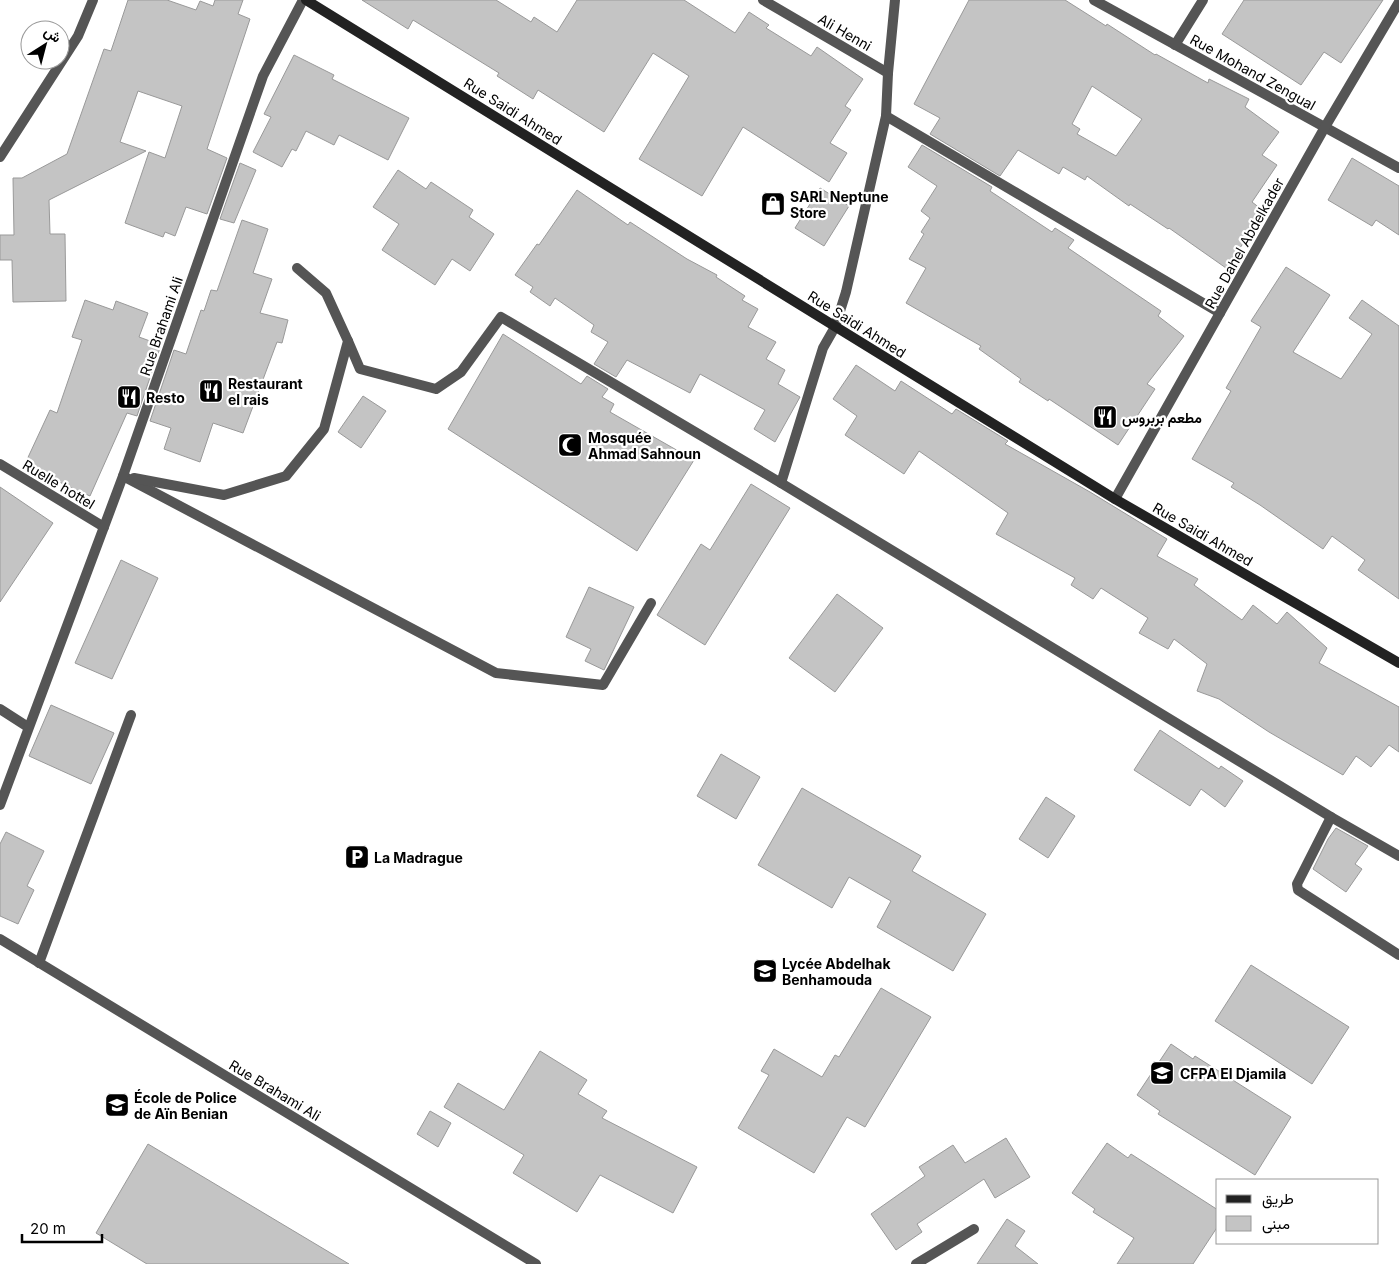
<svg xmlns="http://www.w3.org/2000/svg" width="1399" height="1264" viewBox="0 0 1399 1264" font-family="Inter,Vazirmatn,sans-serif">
<rect width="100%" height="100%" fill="#fff"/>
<g fill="#c4c4c4" stroke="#999" fill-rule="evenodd">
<polygon points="128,0 167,0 196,10 200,1 213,6 215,0 243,0 238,14 250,19 207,149 227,158 207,214 186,207 175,236 165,232 163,237 125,223 149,152 165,158 182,106 138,91 120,142 146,151 49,200 50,234 65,234 66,301 13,302 12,260 0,260 0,235 14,235 13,178 22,178 67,154 104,49 111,51"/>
<polygon points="362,0 496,0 531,22 534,17 557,32 577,0 684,0 735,33 749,12 769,25 766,28 811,56 817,47 863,79 845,106 851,110 830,143 847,153 829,182 743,127 702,196 639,159 689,76 653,53 604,132 538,90 533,99 497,76 499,73 413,20 408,29"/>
<path d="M969 0H1065L1106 26 1107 24 1155 55 1156 54 1208 83 1209 79 1249 99 1245 107 1279 132 1262 155 1277 165 1252 202 1265 212 1226 268 1169 228 1168 229 1130 204 1129 206 1087 176 1085 180 1063 167 1059 174 1018 150 1000 176 930 134 940 118 914 104ZM1092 86 1142 119 1116 156 1077 134 1080 129 1072 124Z"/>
<polygon points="1244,0 1383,0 1341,63 1324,52 1301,85 1222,34"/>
<polygon points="294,55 334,75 332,79 409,118 388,160 339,135 334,145 306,131 296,151 292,149 282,167 253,152 271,117 264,114"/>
<polygon points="922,145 992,187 990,191 1052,232 1055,228 1074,240 1068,248 1161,311 1158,316 1184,336 1147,384 1155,389 1118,445 1049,399 1048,401 1019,382 1021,379 979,349 981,346 906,303 926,268 909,259 924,234 921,232 930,218 921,211 937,186 908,167"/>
<polygon points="1352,158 1399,186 1399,235 1376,220 1372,226 1328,200"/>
<polygon points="240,163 256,170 234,223 220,219"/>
<polygon points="398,170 426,189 431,182 473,210 469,217 494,234 470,271 452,259 435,285 382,250 399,224 373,207"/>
<polygon points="820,188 849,206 824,246 795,228"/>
<polygon points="577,190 628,225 630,222 687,259 717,275 716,277 745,296 742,300 758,309 748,327 776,342 766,359 785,370 778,384 800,397 775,442 754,429 765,410 700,374 690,393 627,360 616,377 594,364 608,342 591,332 594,325 555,298 550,306 530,292 533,287 515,275 537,244 539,245"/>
<polygon points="242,220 268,229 253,273 272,279 260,313 288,320 282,343 277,342 243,433 213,423 200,462 164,449 171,428 150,421 174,350 186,354 201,310 204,311 211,290 217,291"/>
<polygon points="1286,267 1330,295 1293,352 1341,379 1372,334 1349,318 1362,300 1399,326 1399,599 1358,570 1365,560 1332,536 1323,549 1260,505 1231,487 1234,483 1192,459 1231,391 1226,388 1261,327 1251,321"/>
<polygon points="85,300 113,310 116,301 148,313 139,337 161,345 137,416 127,413 90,496 24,466 50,410 57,413 82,340 72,337"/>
<polygon points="503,334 581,384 587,376 608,389 602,397 614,404 610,412 694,460 637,551 448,429"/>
<polygon points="856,365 895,391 901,381 952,414 956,409 1008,441 1005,444 1090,492 1167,539 1157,556 1198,579 1194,585 1242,620 1253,605 1277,624 1287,612 1327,648 1319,663 1399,707 1399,752 1389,745 1371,767 1356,756 1343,775 1269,732 1219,699 1197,691 1207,664 1174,639 1168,649 1139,633 1148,618 1101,588 1093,599 1071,585 1075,578 996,534 1008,513 919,451 904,474 845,435 857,416 833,399"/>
<polygon points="363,396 386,411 361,448 338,432"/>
<polygon points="751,484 790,508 705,645 657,615 701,544 710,550"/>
<polygon points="0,487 53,523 0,602"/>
<polygon points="121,560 158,578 112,679 75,663"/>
<polygon points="589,587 634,607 604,670 585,661 591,649 566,637"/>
<polygon points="837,594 883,628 835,692 789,658"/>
<polygon points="51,705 114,733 91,784 29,756"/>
<polygon points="1160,730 1219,769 1221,766 1243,781 1225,807 1201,789 1190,806 1134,770"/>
<polygon points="721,754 760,777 736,819 697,796"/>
<polygon points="802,788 921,856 912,871 986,914 953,971 877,927 891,901 849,877 832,908 758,865"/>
<polygon points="1046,797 1075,816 1048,858 1019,839"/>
<polygon points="1336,828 1368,846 1355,864 1362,869 1346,892 1313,869 1328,839"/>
<polygon points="6,832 44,851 27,886 34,890 18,924 0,916 0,844"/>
<polygon points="1251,965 1349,1027 1312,1084 1215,1021"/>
<polygon points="881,988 931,1017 865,1127 847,1117 814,1173 738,1128 769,1075 761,1071 774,1049 822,1077 835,1055 839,1057"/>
<polygon points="1171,1044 1193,1059 1195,1056 1291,1117 1255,1175 1158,1114 1160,1111 1137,1095"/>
<polygon points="540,1051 587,1080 578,1094 607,1111 602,1118 697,1167 673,1213 600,1175 577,1212 513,1173 524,1155 444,1107 458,1083 504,1110"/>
<polygon points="430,1111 451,1123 438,1147 417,1134"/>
<polygon points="1006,1138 1030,1177 995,1198 984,1179 917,1224 922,1232 896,1250 871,1214 925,1176 919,1167 953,1145 965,1163"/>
<polygon points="1107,1143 1128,1158 1131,1154 1218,1210 1218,1226 1193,1264 1117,1264 1134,1238 1093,1212 1095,1209 1072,1193"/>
<polygon points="148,1144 349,1264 147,1264 96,1233"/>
<polygon points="1007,1219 1025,1231 1015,1246 1038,1264 977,1264"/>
</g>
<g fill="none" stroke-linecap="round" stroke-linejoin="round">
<g stroke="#555" stroke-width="10">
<polyline points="763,0 888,73"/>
<polyline points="1094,0 1399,168"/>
<polyline points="1175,45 1203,0"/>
<polyline points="886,116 1220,313"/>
<polyline points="0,157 78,36 93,0"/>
<polyline points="348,341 360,369 436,389 461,372 501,317 781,483 1331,817 1399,856"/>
<polyline points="0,464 104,527"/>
<polyline points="123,476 496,673 603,685 651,603"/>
<polyline points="134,478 224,495 286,476 324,429 348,341 326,293 297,268"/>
<polyline points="781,483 823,348 835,327 846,292 886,116 888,73 895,0"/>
<polyline points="1115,499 1325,127 1399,2"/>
<polyline points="0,709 28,727"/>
<polyline points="0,805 123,476 263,76 303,0"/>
<polyline points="1331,817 1297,884 1298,890 1399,955"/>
<polyline points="0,939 536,1264"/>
<polyline points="39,963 131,715"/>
<polyline points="916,1264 974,1229"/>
</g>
<polyline stroke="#222" stroke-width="10" points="306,0 1115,499 1399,663"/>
</g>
<defs>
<symbol id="shop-square" viewBox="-11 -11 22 22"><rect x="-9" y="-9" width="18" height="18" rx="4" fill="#000" stroke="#fff"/><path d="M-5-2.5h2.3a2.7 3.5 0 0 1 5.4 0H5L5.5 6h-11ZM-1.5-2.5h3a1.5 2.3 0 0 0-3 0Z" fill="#fff"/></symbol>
<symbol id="restaurant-square" viewBox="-11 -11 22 22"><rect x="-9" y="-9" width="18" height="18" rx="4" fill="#000" stroke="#fff"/><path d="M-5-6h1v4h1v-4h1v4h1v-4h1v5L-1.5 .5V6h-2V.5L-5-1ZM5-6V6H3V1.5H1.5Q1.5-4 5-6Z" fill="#fff"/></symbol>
<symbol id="mosque-square" viewBox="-11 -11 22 22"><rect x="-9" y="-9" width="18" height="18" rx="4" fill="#000" stroke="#fff"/><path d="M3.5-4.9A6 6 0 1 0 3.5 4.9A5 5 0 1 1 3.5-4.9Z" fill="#fff"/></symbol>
<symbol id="parking-square" viewBox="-11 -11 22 22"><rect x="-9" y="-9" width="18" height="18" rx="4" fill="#000" stroke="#fff"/><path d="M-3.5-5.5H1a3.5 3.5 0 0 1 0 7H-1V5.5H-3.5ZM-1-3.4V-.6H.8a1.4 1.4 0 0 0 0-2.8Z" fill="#fff"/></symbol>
<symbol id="school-square" viewBox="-11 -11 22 22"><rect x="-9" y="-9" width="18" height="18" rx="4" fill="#000" stroke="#fff"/><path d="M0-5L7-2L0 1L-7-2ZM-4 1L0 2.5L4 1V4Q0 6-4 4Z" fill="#fff"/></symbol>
<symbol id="university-square" viewBox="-11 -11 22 22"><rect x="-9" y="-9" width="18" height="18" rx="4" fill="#000" stroke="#fff"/><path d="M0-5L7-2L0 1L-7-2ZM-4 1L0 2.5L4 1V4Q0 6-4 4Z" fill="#fff"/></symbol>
</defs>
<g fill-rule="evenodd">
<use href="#shop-square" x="759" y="190" width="28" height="28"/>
<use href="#restaurant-square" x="197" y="377" width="28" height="28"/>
<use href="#restaurant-square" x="115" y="383" width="28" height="28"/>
<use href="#restaurant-square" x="1091" y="403" width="28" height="28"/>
<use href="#mosque-square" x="556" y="431" width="28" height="28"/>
<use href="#parking-square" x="343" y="843" width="28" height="28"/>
<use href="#school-square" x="751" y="957" width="28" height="28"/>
<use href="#university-square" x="1148" y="1059" width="28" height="28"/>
<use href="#university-square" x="103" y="1091" width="28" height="28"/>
</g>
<g text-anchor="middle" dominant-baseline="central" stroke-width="4.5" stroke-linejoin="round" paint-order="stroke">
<g font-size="14" fill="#000" stroke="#fff">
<text transform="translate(845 32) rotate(30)">Ali Henni</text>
<text transform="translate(1253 72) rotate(29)">Rue Mohand Zengual</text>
<text transform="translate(513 111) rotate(32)">Rue Saidi Ahmed</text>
<text transform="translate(1244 243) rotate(-61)">Rue Dahel Abdelkader</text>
<text transform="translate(857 324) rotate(32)">Rue Saidi Ahmed</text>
<text transform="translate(161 326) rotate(-71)">Rue Brahami Ali</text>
<text transform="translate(59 484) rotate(31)">Ruelle hottel</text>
<text transform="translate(1203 534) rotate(30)">Rue Saidi Ahmed</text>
<text transform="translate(275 1090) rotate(31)">Rue Brahami Ali</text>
</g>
<g font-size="14" font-weight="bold" fill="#000" stroke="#fff" text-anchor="start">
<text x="790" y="196">SARL Neptune<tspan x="790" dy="16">Store</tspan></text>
<text x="228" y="383">Restaurant<tspan x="228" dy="16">el rais</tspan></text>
<text x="146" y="397">Resto</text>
<text x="1122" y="417">مطعم بربروس</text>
<text x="588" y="437">Mosquée<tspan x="588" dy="16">Ahmad Sahnoun</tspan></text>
<text x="374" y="857">La Madrague</text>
<text x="782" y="963">Lycée Abdelhak<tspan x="782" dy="16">Benhamouda</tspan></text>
<text x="1180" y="1073">CFPA El Djamila</text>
<text x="134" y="1097">École de Police<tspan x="134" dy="16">de Aïn Benian</tspan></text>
</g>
</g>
<rect x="1216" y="1179" width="162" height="65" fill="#ffffff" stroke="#999999"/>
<rect x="1226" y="1195" width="25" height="8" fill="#222222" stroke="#999999"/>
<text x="1262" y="1204" font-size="15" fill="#000000">طريق</text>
<rect x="1226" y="1216" width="25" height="15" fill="#c4c4c4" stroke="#999999"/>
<text x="1262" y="1229" font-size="15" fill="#000000">مبنى</text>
<g transform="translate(45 45) rotate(36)"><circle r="24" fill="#ffffff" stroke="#999999"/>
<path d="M0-4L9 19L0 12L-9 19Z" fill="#000000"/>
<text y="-8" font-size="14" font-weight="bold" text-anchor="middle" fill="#000000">ش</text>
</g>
<path d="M22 1234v8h80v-8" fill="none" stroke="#000000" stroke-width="2.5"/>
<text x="30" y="1234" font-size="15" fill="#000000" stroke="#ffffff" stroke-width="4" paint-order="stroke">20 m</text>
</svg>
